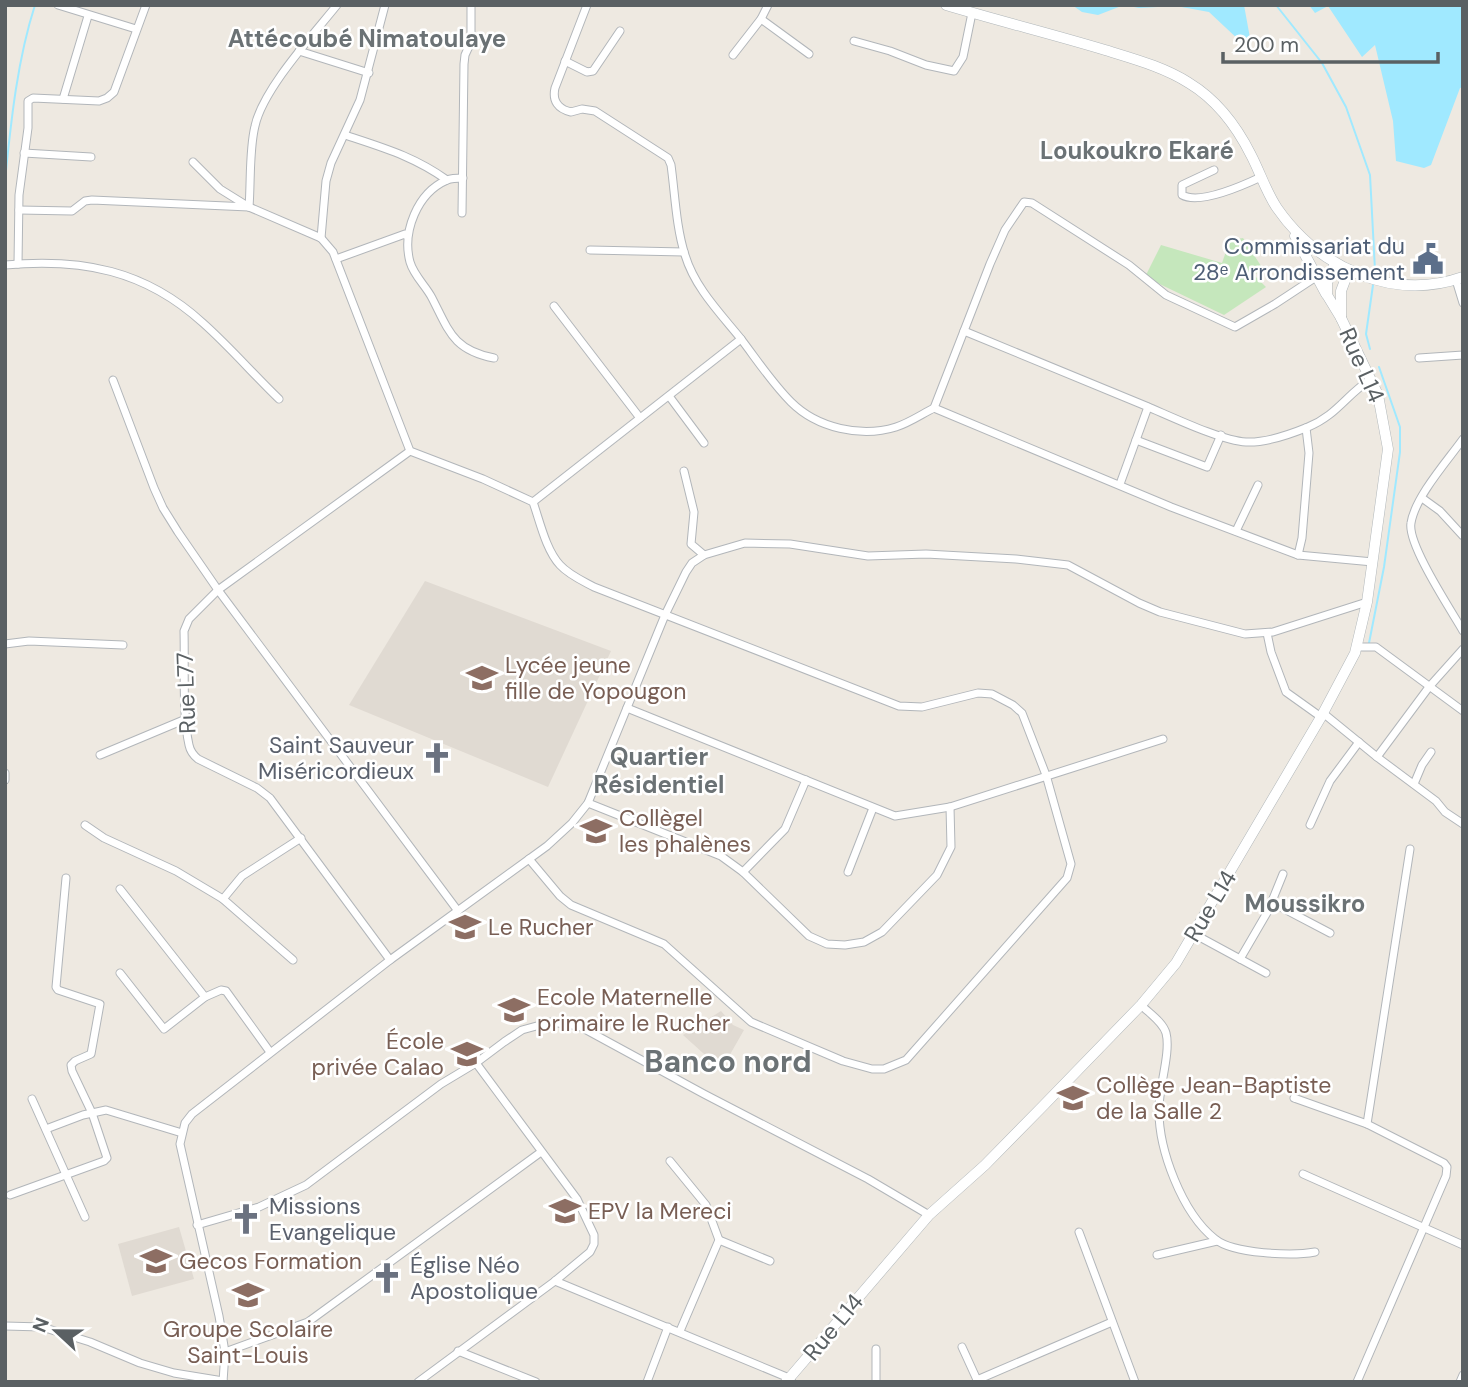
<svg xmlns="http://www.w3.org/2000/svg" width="1468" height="1387" viewBox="0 0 1468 1387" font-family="'DM Sans',sans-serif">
<rect width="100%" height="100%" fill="#eee9e1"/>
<g fill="#e0dad2">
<polygon points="425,581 611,651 548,787 349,705"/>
<polygon points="721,1011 733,1025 744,1030 724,1065 715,1061 713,1062 683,1035"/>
<polygon points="179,1227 194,1279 132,1296 118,1244"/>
</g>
<polygon fill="#c5e7bc" points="1243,238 1263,269 1254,275 1266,287 1224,315 1145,277 1161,245 1222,263 1230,240"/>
<g fill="#a0e9ff">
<polygon points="1072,5 1244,5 1250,38 1241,42 1209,12 1176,6 1139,8 1124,5 1098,15 1082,12"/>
<polygon points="1309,5 1463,5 1463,87 1460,88 1431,165 1424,168 1396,161 1393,121 1375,45 1362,57 1328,6 1315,13"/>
</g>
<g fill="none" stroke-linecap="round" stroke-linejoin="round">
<g stroke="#a0e9ff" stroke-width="2">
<polyline points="1276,5 1322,63 1346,107 1370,175 1375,270"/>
<path d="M5 180C11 122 17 61 35 5"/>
<polyline points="5,232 6,255"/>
<polyline points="1370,349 1366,334 1373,285"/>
<polyline points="1369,643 1384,567 1400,452 1400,427 1379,367"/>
</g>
<defs>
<g id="street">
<polyline points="58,5 136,29"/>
<path d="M587 5 555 88C552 101 558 109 571 112L582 109 595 111 668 158 671 165C675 194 676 227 685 255 695 288 720 313 741 339 757 360 772 383 791 402 817 428 861 438 896 427 909 423 922 414 934 408L990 264 1005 230 1024 202 1032 203 1129 265 1166 295 1235 327 1275 304 1316 277"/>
<polyline points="761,19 809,54"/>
<polyline points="854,41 890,51 926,65 954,71 963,57 972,13"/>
<polyline points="299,51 369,73"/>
<polyline points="733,55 761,19 768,5"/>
<polyline points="565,61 587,72 593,71 620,31"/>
<polyline points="63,99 88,16"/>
<path d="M345 135C384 148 413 156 447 180"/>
<polyline points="24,153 91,157"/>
<path d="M193 162 220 189 249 207 321 238 333 252 410 451 483 479 533 502C540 522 546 550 560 565 569 575 583 581 594 587L899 706 922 707 978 693 992 694 1013 705 1022 713 1046 775 1071 864 1067 878 906 1060 884 1069H872L843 1061 751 1022 664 944 571 905 560 896 529 859"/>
<path d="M1214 170 1182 185V195C1200 205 1244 185 1261 177"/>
<path d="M463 178C458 178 452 178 447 180 417 193 402 232 410 262 414 276 426 286 432 298 449 331 453 350 494 358"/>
<path d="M249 207C251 182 249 150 255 126 263 89 313 35 337 5"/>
<polyline points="19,210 72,211 85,201 92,200 249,207"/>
<polyline points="462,213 464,64 465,55 471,42 471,5"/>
<polyline points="321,238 326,181 331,163 360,100 385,5"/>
<polyline points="590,250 684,252"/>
<polyline points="336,259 405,234 407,236"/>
<polyline points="18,264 19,195 28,128 28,101 33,98 99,101 107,98 114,92 146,5"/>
<path d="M5 265C82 258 145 270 203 323 230 347 253 374 279 399"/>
<polyline points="1456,280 1463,303"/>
<polyline points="554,306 640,418"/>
<path d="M964 331C1025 356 1086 381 1146 406 1170 416 1222 441 1246 442 1265 443 1291 434 1308 427 1337 415 1346 395 1371 379"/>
<polyline points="1419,358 1463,355"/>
<polyline points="113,380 154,488 163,508 178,532 218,590 458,911"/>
<polyline points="669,396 704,443"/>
<polyline points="934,408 1171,507 1298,555 1373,562"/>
<path d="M1463 439C1448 460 1415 497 1411 523 1407 544 1451 610 1463 631"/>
<polyline points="1136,440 1207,467 1221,435"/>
<polyline points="684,471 694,512 691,544 704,555"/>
<polyline points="1120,484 1148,407"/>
<polyline points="1422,498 1440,511 1463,536"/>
<polyline points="533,502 741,339"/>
<polyline points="1236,531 1258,485"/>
<polyline points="1298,555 1302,538 1309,453 1306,428"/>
<polyline points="1267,633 1271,652 1286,692 1321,717"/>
<polyline points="5,644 29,641 123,645"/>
<polyline points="1357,647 1376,647 1463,711"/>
<polyline points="627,708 895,816 950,807 1163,739"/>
<polyline points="1323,713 1377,757 1429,687 1463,649"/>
<polyline points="100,755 186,719"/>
<polyline points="1377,757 1436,801 1445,812 1463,824"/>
<polyline points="5,773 5,780"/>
<polyline points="1414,784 1422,765 1431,752"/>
<polyline points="588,803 721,856 743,872 809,936 827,944 845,945 864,942 882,932 937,875 951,847 950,807"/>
<polyline points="85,825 104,838 176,871 223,899"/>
<polyline points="1310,825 1330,781 1359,742"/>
<polyline points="743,872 785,829 806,780"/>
<polyline points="848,872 873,808"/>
<polyline points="120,889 205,997 221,990 226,991 270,1052"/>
<polyline points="1271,902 1330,933"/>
<polyline points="1194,934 1266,973"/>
<polyline points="1240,959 1268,911 1283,874"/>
<polyline points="293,960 223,899 242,876 301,838"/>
<path d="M390 960 270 798 257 788 198 759C193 755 190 750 189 745 182 714 185 663 184 631L189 619 218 590 410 451"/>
<polyline points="120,973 164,1029 205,997"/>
<path d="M1141 1005C1149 1013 1163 1022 1166 1033 1171 1052 1159 1087 1159 1108 1158 1149 1182 1213 1215 1239 1233 1254 1293 1256 1315 1252"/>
<polyline points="1294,1098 1367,1124"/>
<polyline points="32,1099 85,1217"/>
<polyline points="46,1129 83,1115 106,1110 182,1133"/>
<polyline points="670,1161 706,1205 719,1240 680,1331"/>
<polyline points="1303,1174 1463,1245"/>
<polyline points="10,1195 104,1161 107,1158 92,1113 72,1071 71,1065 75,1061 91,1054 100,1004 58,990 56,987 66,878"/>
<polyline points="197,1225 259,1207 306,1185 441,1084 476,1063 504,1042 522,1030 551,1022 579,1026 704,1094 868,1179 929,1215"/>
<polyline points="1079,1232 1135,1382"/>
<polyline points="719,1240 770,1261"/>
<polyline points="1157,1255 1217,1241"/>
<polyline points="555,1281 789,1378 792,1382"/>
<polyline points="5,1326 42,1327 90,1342 140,1363 174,1373 223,1381"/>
<polyline points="962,1347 978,1382"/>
<polyline points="458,1351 536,1382"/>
<polyline points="225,1352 308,1322 541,1152"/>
<polyline points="977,1380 1112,1322"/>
<polyline points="223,1382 225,1352 219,1316 180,1144 185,1123 192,1114 390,960 547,846 572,823 588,803 665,615 686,572 692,563 704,555 745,543 790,544 868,556 926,554 1016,559 1068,565 1139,603 1160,612 1245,634 1273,632 1367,602"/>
<polyline points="418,1382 555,1281 590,1252 594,1244 594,1235 577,1199 476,1063"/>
<polyline points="647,1382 668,1327"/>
<polyline points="876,1382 876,1349"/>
<polyline points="1357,1382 1446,1176 1447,1167 1444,1163 1367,1124 1410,849"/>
<polyline points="1460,1382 1463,1375"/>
</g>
<g id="secondary">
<path d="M946 5C999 21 1052 34 1105 50 1134 59 1164 67 1189 83 1217 100 1237 127 1251 155 1260 172 1266 192 1277 208 1318 267 1392 302 1463 277"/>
<polyline points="1295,236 1326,294"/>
<polyline points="1341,318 1341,291 1349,270"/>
<polyline points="786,1382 929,1215 985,1165 1043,1106 1141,1005 1176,963 1321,717 1355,653 1367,602 1388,449 1378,395 1341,318 1327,295 1327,283 1335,263"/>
</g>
</defs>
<use href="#street" stroke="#b2b6ba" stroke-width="9"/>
<use href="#secondary" stroke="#b1b7ba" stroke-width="11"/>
<use href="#street" stroke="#fff" stroke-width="7"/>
<use href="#secondary" stroke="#fff" stroke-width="10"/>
</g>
<defs>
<symbol id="civic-bare" viewBox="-9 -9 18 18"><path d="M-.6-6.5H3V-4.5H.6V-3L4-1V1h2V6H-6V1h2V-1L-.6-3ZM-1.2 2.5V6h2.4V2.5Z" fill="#5c6f8a" stroke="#fff" stroke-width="2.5" paint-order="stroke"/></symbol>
<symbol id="school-bare" viewBox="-9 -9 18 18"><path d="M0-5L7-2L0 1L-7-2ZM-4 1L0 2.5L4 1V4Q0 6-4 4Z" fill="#8d6e63" stroke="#fff" stroke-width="2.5" paint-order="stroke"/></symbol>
<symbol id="church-bare" viewBox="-9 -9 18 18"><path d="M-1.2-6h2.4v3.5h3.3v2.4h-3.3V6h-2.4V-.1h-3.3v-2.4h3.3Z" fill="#6b7280" stroke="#fff" stroke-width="2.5" paint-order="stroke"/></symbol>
<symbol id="university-bare" viewBox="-9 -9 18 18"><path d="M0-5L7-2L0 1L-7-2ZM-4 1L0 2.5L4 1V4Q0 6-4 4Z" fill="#8d6e63" stroke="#fff" stroke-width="2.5" paint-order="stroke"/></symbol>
</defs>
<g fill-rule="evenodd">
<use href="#civic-bare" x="1406" y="237" width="44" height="44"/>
<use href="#school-bare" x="460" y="656" width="44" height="44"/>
<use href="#church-bare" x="415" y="736" width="44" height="44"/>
<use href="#school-bare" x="574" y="809" width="44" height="44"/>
<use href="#school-bare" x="443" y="905" width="44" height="44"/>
<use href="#school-bare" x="492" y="988" width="44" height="44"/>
<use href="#school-bare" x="445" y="1032" width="44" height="44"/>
<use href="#school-bare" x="1051" y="1076" width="44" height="44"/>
<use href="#school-bare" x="543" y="1189" width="44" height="44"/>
<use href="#church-bare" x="224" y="1197" width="44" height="44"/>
<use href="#university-bare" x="134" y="1239" width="44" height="44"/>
<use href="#church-bare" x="365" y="1256" width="44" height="44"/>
<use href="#school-bare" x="226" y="1273" width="44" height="44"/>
</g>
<g text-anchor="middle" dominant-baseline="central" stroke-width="5" stroke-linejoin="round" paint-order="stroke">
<g font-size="23" fill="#4e5e75" stroke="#fff" text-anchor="end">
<text x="1405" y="246">Commissariat du<tspan x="1405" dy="26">28ᵉ Arrondissement</tspan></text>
</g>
<g font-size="23" fill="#5a6063" stroke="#fff">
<text transform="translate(1362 365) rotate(66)">Rue L14</text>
<text transform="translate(186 693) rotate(-92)">Rue L77</text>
<text transform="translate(1210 906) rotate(-59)">Rue L14</text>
<text transform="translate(833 1327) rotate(-50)">Rue L14</text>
</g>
<g font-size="23" fill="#785e54" stroke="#fff" text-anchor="start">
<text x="505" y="665">Lycée jeune<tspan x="505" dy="26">fille de Yopougon</tspan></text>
<text x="619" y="818">Collègel<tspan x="619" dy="26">les phalènes</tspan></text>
<text x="488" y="927">Le Rucher</text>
<text x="537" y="997">Ecole Maternelle<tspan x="537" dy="26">primaire le Rucher</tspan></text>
<text x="444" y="1041" text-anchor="end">École<tspan x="444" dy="26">privée Calao</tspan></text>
<text x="1096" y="1085">Collège Jean-Baptiste<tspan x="1096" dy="26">de la Salle 2</tspan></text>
<text x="588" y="1211">EPV la Mereci</text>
<text x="179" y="1261">Gecos Formation</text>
<text x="248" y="1329" text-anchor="middle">Groupe Scolaire<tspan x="248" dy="26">Saint-Louis</tspan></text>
</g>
<g font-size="23" fill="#5b616d" stroke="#fff" text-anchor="start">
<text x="414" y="745" text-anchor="end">Saint Sauveur<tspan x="414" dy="26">Miséricordieux</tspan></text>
<text x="269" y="1206">Missions<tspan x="269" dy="26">Evangelique</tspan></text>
<text x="410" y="1265">Église Néo<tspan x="410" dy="26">Apostolique</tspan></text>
</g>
<g font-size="24" font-weight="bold" fill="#6b7275" stroke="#fff">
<text x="367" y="38">Attécoubé Nimatoulaye</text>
<text x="1137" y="150">Loukoukro Ekaré</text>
<text x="659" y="756">Quartier<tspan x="659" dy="28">Résidentiel</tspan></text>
<text x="1305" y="903">Moussikro</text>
</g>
<g font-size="30" font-weight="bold" fill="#6b7275" stroke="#fff">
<text x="728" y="1061">Banco nord</text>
</g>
</g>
<rect width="1468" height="1387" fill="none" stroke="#5a6063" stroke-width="14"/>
<g transform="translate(56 1331) rotate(292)" stroke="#ffffff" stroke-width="5" paint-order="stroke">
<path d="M0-5L12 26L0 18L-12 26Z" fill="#5a6063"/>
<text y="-10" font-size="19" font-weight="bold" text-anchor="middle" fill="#5a6063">N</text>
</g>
<path d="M1223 52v10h215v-10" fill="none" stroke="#5a6063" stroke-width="3.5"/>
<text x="1234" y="52" font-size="21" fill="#5a6063" stroke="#ffffff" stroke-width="5" paint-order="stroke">200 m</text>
</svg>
